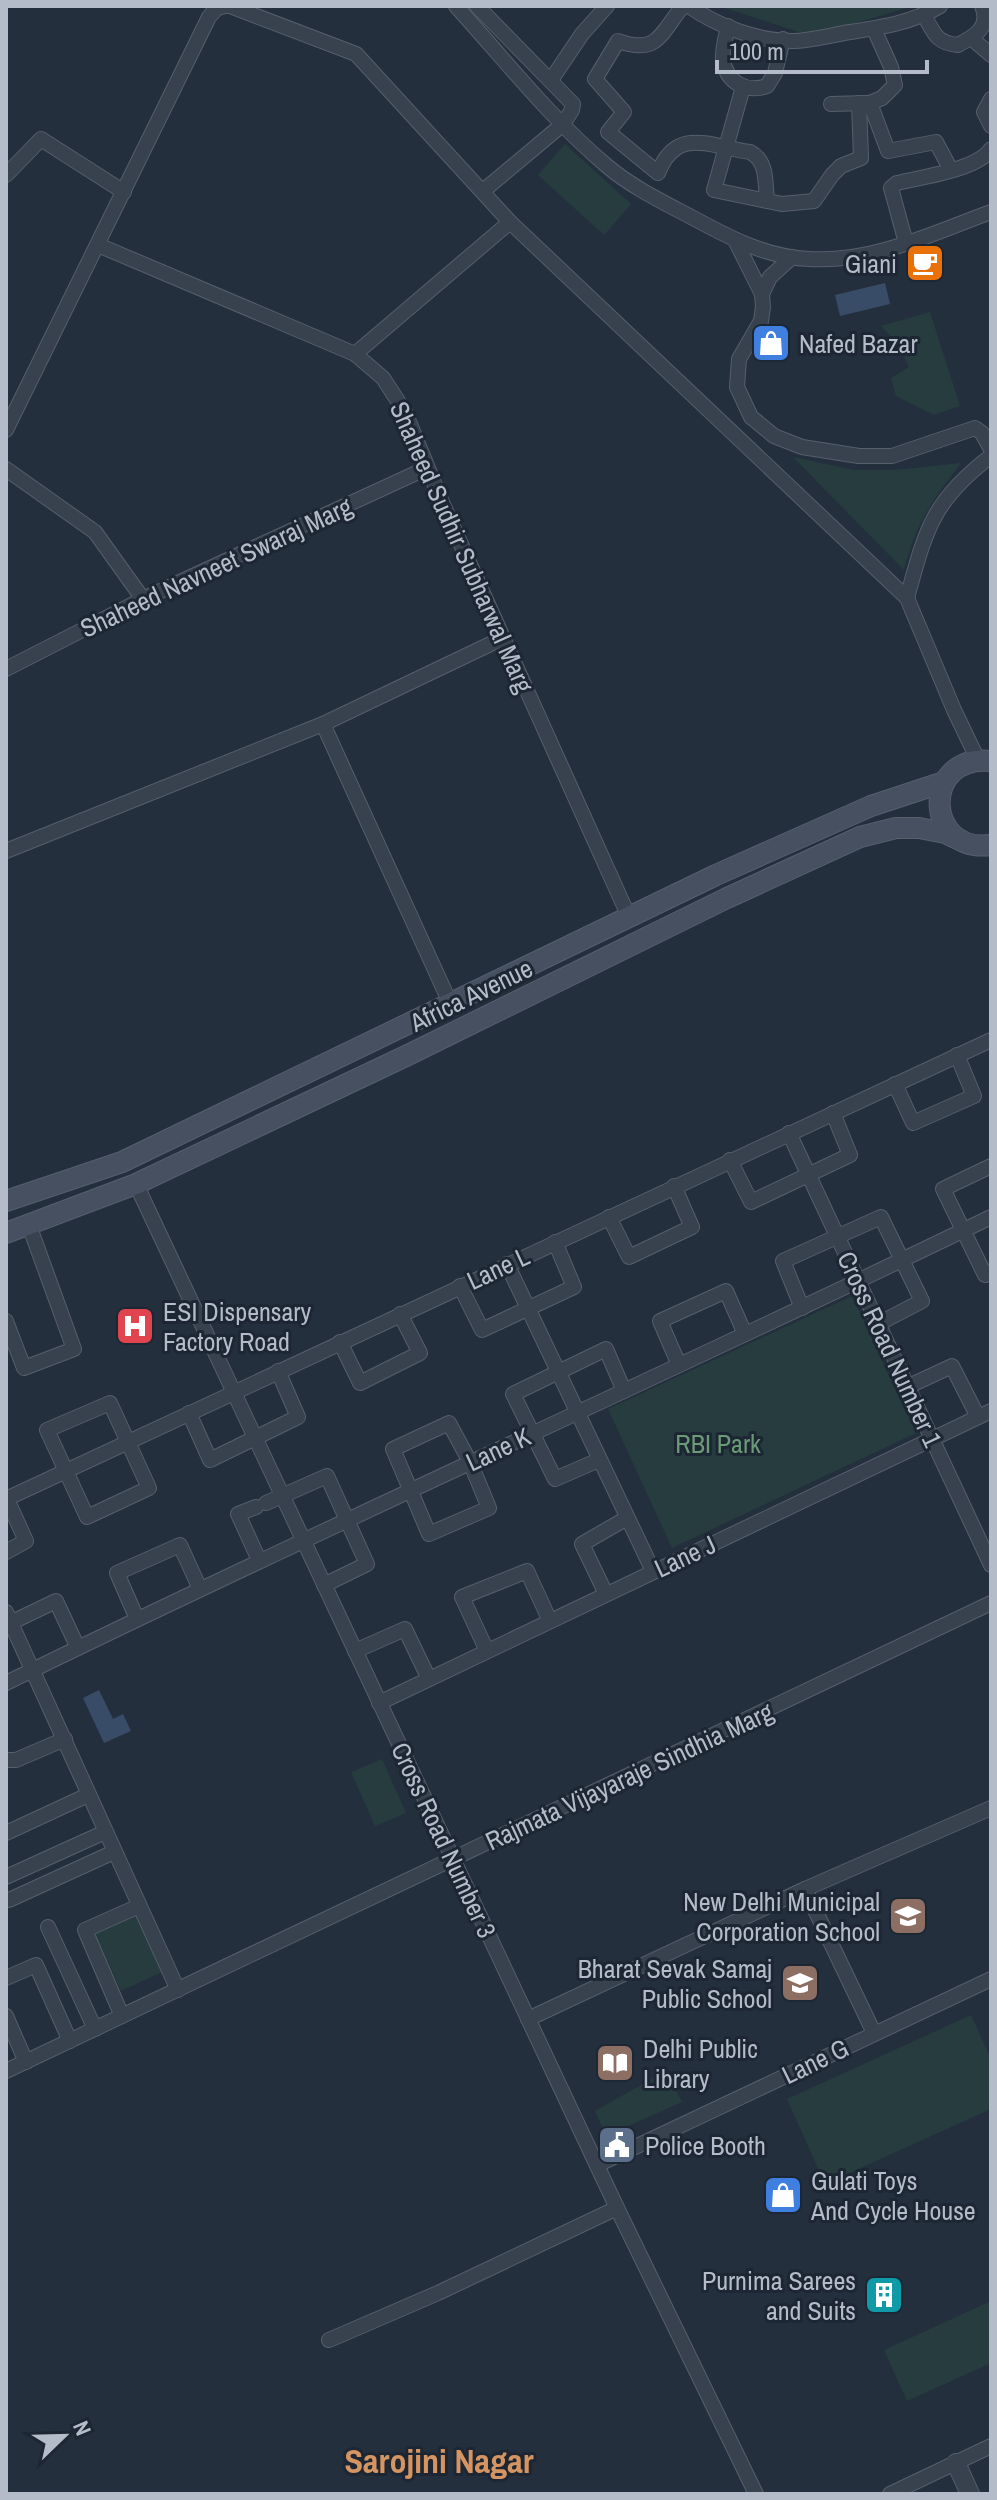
<svg xmlns="http://www.w3.org/2000/svg" width="997" height="2500" viewBox="0 0 997 2500" font-family="'Archivo Narrow',sans-serif">
<rect width="100%" height="100%" fill="#242f3e"/>
<g fill="#263c3f">
<polygon points="719,6 914,6 811,36"/>
<polygon points="565,144 631,204 604,235 538,175"/>
<polygon points="930,312 960,406 934,415 896,396 891,378 909,367 897,343 881,326"/>
<path d="M793 457 854 470H895L961 463C932 501 916 523 904 570Z"/>
<polygon points="852,1296 916,1433 672,1548 608,1409"/>
<polygon points="382,1759 406,1813 375,1826 351,1772"/>
<polygon points="136,1914 162,1972 121,1991 95,1933"/>
<polygon points="971,2015 991,2059 991,2109 825,2184 787,2099"/>
<polygon points="666,2071 682,2102 606,2136 595,2111"/>
<polygon points="991,2301 991,2363 907,2401 884,2350"/>
</g>
<g fill="#394c67">
<polygon points="885,283 890,304 840,316 835,295"/>
<polygon points="99,1690 113,1719 123,1714 131,1731 104,1743 83,1698"/>
</g>
<g fill="none" stroke-linecap="round" stroke-linejoin="round">
<defs>
<g id="minor">
<polyline points="230,6 356,54 510,222 907,598 954,710 978,760"/>
<path d="M456 6C505 60 551 119 607 166 633 188 665 203 695 219 732 239 767 257 809 259 873 263 933 233 991 212"/>
<polyline points="477,6 573,104 572,110 563,124 483,191"/>
<path d="M683 6C660 34 658 55 618 41L595 79 624 112 608 132 658 173C677 125 711 147 750 152 768 161 765 183 767 201"/>
<path d="M689 6C717 26 759 42 795 41 813 40 832 35 850 32 883 27 911 23 940 6"/>
<path d="M924 15C934 33 936 43 958 45 975 36 991 27 982 6"/>
<path d="M728 26C726 36 722 50 723 59 726 83 747 93 767 86L775 73 783 39"/>
<polyline points="874,29 891,67 895,85 882,98 870,103 888,151 936,142 951,170"/>
<polyline points="971,38 991,55"/>
<polyline points="551,80 582,34 607,6"/>
<polyline points="743,87 714,190 782,204 814,201 832,175 841,166 861,158 859,103"/>
<polyline points="991,99 984,112 991,126"/>
<polyline points="831,104 867,103"/>
<polyline points="6,175 41,139 124,192"/>
<polyline points="736,242 762,294 763,307 761,321 739,359 737,387 751,417 774,436 802,447 859,456 892,456 975,428 982,433 991,449"/>
<path d="M906 243 891 188 897 183C921 177 977 170 991 149"/>
<polyline points="98,245 355,354 383,378 405,412 441,500 629,917"/>
<polyline points="762,294 770,277 792,257"/>
<polyline points="355,354 510,222"/>
<polyline points="6,430 209,17 217,8 225,6"/>
<polyline points="6,469 95,532 143,599"/>
<path d="M907 598C926 529 932 501 991 456"/>
<polyline points="6,669 143,599 427,468"/>
<polyline points="323,724 451,1005"/>
<polyline points="6,851 323,724 503,638"/>
<polyline points="895,1084 913,1123 974,1096 957,1055"/>
<polyline points="789,1133 991,1565"/>
<polyline points="730,1160 751,1202 850,1155 833,1113"/>
<polyline points="991,1166 943,1189 985,1275 991,1272"/>
<polyline points="136,1184 617,2208 756,2494"/>
<polyline points="609,1217 629,1257 692,1227 674,1186"/>
<polyline points="507,1264 653,1571"/>
<polyline points="460,1286 482,1330 574,1287 555,1242"/>
<polyline points="802,1308 783,1261 881,1217 922,1301 878,1324"/>
<polyline points="6,1321 24,1368 74,1349 29,1225"/>
<polyline points="340,1342 360,1383 420,1353 400,1314"/>
<polyline points="679,1365 660,1321 726,1291 745,1334"/>
<polyline points="907,1387 952,1366 978,1417"/>
<polygon points="110,1403 149,1488 87,1517 47,1430"/>
<polyline points="189,1413 210,1460 298,1417 278,1371"/>
<polygon points="449,1423 470,1462 489,1508 429,1534 393,1449"/>
<polyline points="599,1460 555,1479 513,1394 606,1349 624,1391"/>
<polyline points="6,1497 26,1541 6,1552"/>
<polyline points="6,1499 991,1040"/>
<polyline points="266,1503 327,1476 367,1564 324,1585"/>
<polyline points="256,1507 238,1514 259,1560"/>
<polyline points="606,1594 582,1544 627,1518"/>
<polyline points="6,1612 178,1990"/>
<polyline points="137,1619 117,1573 180,1545 200,1589"/>
<polyline points="6,1625 56,1601 78,1648"/>
<polyline points="355,1651 405,1629 429,1679"/>
<polyline points="487,1651 462,1597 527,1571 550,1621"/>
<path d="M6 1683C332 1523 664 1376 991 1217"/>
<polyline points="379,1703 991,1411"/>
<polyline points="6,1760 16,1760 65,1739"/>
<polyline points="6,1833 88,1795"/>
<polyline points="6,1877 105,1832"/>
<polyline points="805,1889 991,1808"/>
<polyline points="9,1900 114,1852"/>
<polyline points="48,1927 95,2029"/>
<polyline points="6,1978 36,1965 70,2041"/>
<polyline points="6,2016 26,2062"/>
<polyline points="122,2016 85,1930 139,1906"/>
<polyline points="528,2019 805,1889 874,2033"/>
<polyline points="6,2071 991,1603"/>
<polyline points="597,2165 991,1979"/>
<polyline points="329,2340 438,2293 617,2208"/>
<polyline points="890,2494 991,2446"/>
</g>
<polyline id="tertiary" points="956,2463 970,2494"/>
<g id="secondary">
<path d="M991 761C921 754 924 854 991 845"/>
<polyline points="6,1201 122,1162 716,875 871,806 944,782"/>
<polyline points="6,1233 136,1184 408,1055 727,898 860,837 896,828 919,828 945,833 960,840"/>
</g>
</defs>
<use href="#minor" stroke="#565f6c" stroke-width="16"/>
<use href="#tertiary" stroke="#565f6c" stroke-width="20"/>
<use href="#secondary" stroke="#565f6c" stroke-width="22"/>
<use href="#minor" stroke="#38414e" stroke-width="14"/>
<use href="#tertiary" stroke="#38414e" stroke-width="18"/>
<use href="#secondary" stroke="#465061" stroke-width="20"/>
</g>
<defs>
<symbol id="cafe-square" viewBox="-11 -11 22 22"><rect x="-9" y="-9" width="18" height="18" rx="4" fill="#e8710a" stroke="#1d2633"/><path d="M-5.5-4.5H6V0H3Q3 3.5 0 3.5H-2.5Q-5.5 3.5-5.5 0ZM3-3.2v2h1.7v-2ZM-6 4.5H4V6H-6Z" fill="#fff"/></symbol>
<symbol id="shop-square" viewBox="-11 -11 22 22"><rect x="-9" y="-9" width="18" height="18" rx="4" fill="#3f7fe0" stroke="#1d2633"/><path d="M-5-2.5h2.3a2.7 3.5 0 0 1 5.4 0H5L5.5 6h-11ZM-1.5-2.5h3a1.5 2.3 0 0 0-3 0Z" fill="#fff"/></symbol>
<symbol id="hospital-square" viewBox="-11 -11 22 22"><rect x="-9" y="-9" width="18" height="18" rx="4" fill="#e0444e" stroke="#1d2633"/><path d="M-5-5h3v3.5h4V-5h3V5h-3V1.5h-4V5h-3Z" fill="#fff"/></symbol>
<symbol id="school-square" viewBox="-11 -11 22 22"><rect x="-9" y="-9" width="18" height="18" rx="4" fill="#8d6e63" stroke="#1d2633"/><path d="M0-5L7-2L0 1L-7-2ZM-4 1L0 2.5L4 1V4Q0 6-4 4Z" fill="#fff"/></symbol>
<symbol id="library-square" viewBox="-11 -11 22 22"><rect x="-9" y="-9" width="18" height="18" rx="4" fill="#8d6e63" stroke="#1d2633"/><path d="M-6-4Q-3-5.5-.7-3.5V5Q-3 3-6 4ZM6-4Q3-5.5 .7-3.5V5Q3 3 6 4Z" fill="#fff"/></symbol>
<symbol id="civic-square" viewBox="-11 -11 22 22"><rect x="-9" y="-9" width="18" height="18" rx="4" fill="#5c6f8a" stroke="#1d2633"/><path d="M-.6-6.5H3V-4.5H.6V-3L4-1V1h2V6H-6V1h2V-1L-.6-3ZM-1.2 2.5V6h2.4V2.5Z" fill="#fff"/></symbol>
<symbol id="building-square" viewBox="-11 -11 22 22"><rect x="-9" y="-9" width="18" height="18" rx="4" fill="#0f9aa8" stroke="#1d2633"/><path d="M-4-6H4V6H1V3H-1V6H-4ZM-2.5-4.3h1.7v1.8h-1.7ZM.8-4.3h1.7v1.8H.8ZM-2.5-1h1.7V.8h-1.7ZM.8-1h1.7V.8H.8Z" fill="#fff"/></symbol>
</defs>
<g fill-rule="evenodd">
<use href="#cafe-square" x="903" y="241" width="44" height="44"/>
<use href="#shop-square" x="749" y="321" width="44" height="44"/>
<use href="#hospital-square" x="113" y="1304" width="44" height="44"/>
<use href="#school-square" x="886" y="1894" width="44" height="44"/>
<use href="#school-square" x="778" y="1961" width="44" height="44"/>
<use href="#library-square" x="593" y="2041" width="44" height="44"/>
<use href="#civic-square" x="595" y="2123" width="44" height="44"/>
<use href="#shop-square" x="761" y="2173" width="44" height="44"/>
<use href="#building-square" x="862" y="2273" width="44" height="44"/>
</g>
<g text-anchor="middle" dominant-baseline="central" stroke-width="6" stroke-linejoin="round" paint-order="stroke">
<g font-size="26" fill="#b4bcc9" stroke="#1d2633" text-anchor="start">
<text x="897" y="263" text-anchor="end">Giani</text>
<text x="799" y="343">Nafed Bazar</text>
<text x="163" y="1311">ESI Dispensary<tspan x="163" dy="30">Factory Road</tspan></text>
<text x="880" y="1901" text-anchor="end">New Delhi Municipal<tspan x="880" dy="30">Corporation School</tspan></text>
<text x="772" y="1968" text-anchor="end">Bharat Sevak Samaj<tspan x="772" dy="30">Public School</tspan></text>
<text x="643" y="2048">Delhi Public<tspan x="643" dy="30">Library</tspan></text>
<text x="645" y="2145">Police Booth</text>
<text x="811" y="2180">Gulati Toys<tspan x="811" dy="30">And Cycle House</tspan></text>
<text x="856" y="2280" text-anchor="end">Purnima Sarees<tspan x="856" dy="30">and Suits</tspan></text>
</g>
<g font-size="26" fill="#b4bcc9" stroke="#1d2633">
<text transform="translate(462 547) rotate(66)">Shaheed Sudhir Subharwal Marg</text>
<text transform="translate(216 567) rotate(-25)">Shaheed Navneet Swaraj Marg</text>
<text transform="translate(471 995) rotate(-26)">Africa Avenue</text>
<text transform="translate(498 1268) rotate(-25)">Lane L</text>
<text transform="translate(890 1349) rotate(65)">Cross Road Number 1</text>
<text transform="translate(498 1449) rotate(-25)">Lane K</text>
<text transform="translate(685 1556) rotate(-25)">Lane J</text>
<text transform="translate(629 1776) rotate(-25)">Rajmata Vijayaraje Sindhia Marg</text>
<text transform="translate(444 1840) rotate(65)">Cross Road Number 3</text>
<text transform="translate(815 2061) rotate(-26)">Lane G</text>
</g>
<g font-size="26" fill="#6b9a76" stroke="#1d2633">
<text x="718" y="1443">RBI Park</text>
</g>
<g font-size="34" font-weight="bold" fill="#d59563" stroke="#1d2633">
<text x="439" y="2461">Sarojini Nagar</text>
</g>
</g>
<rect width="997" height="2500" fill="none" stroke="#b4bcc9" stroke-width="16"/>
<g transform="translate(64 2436) rotate(67)" stroke="#1d2633" stroke-width="6" paint-order="stroke">
<path d="M0-6L14 30L0 20L-14 30Z" fill="#b4bcc9"/>
<text y="-12" font-size="22" font-weight="bold" text-anchor="middle" fill="#b4bcc9">N</text>
</g>
<path d="M717 60v12h210v-12" fill="none" stroke="#b4bcc9" stroke-width="4"/>
<text x="729" y="60" font-size="24" fill="#b4bcc9" stroke="#1d2633" stroke-width="6" paint-order="stroke">100 m</text>
</svg>
